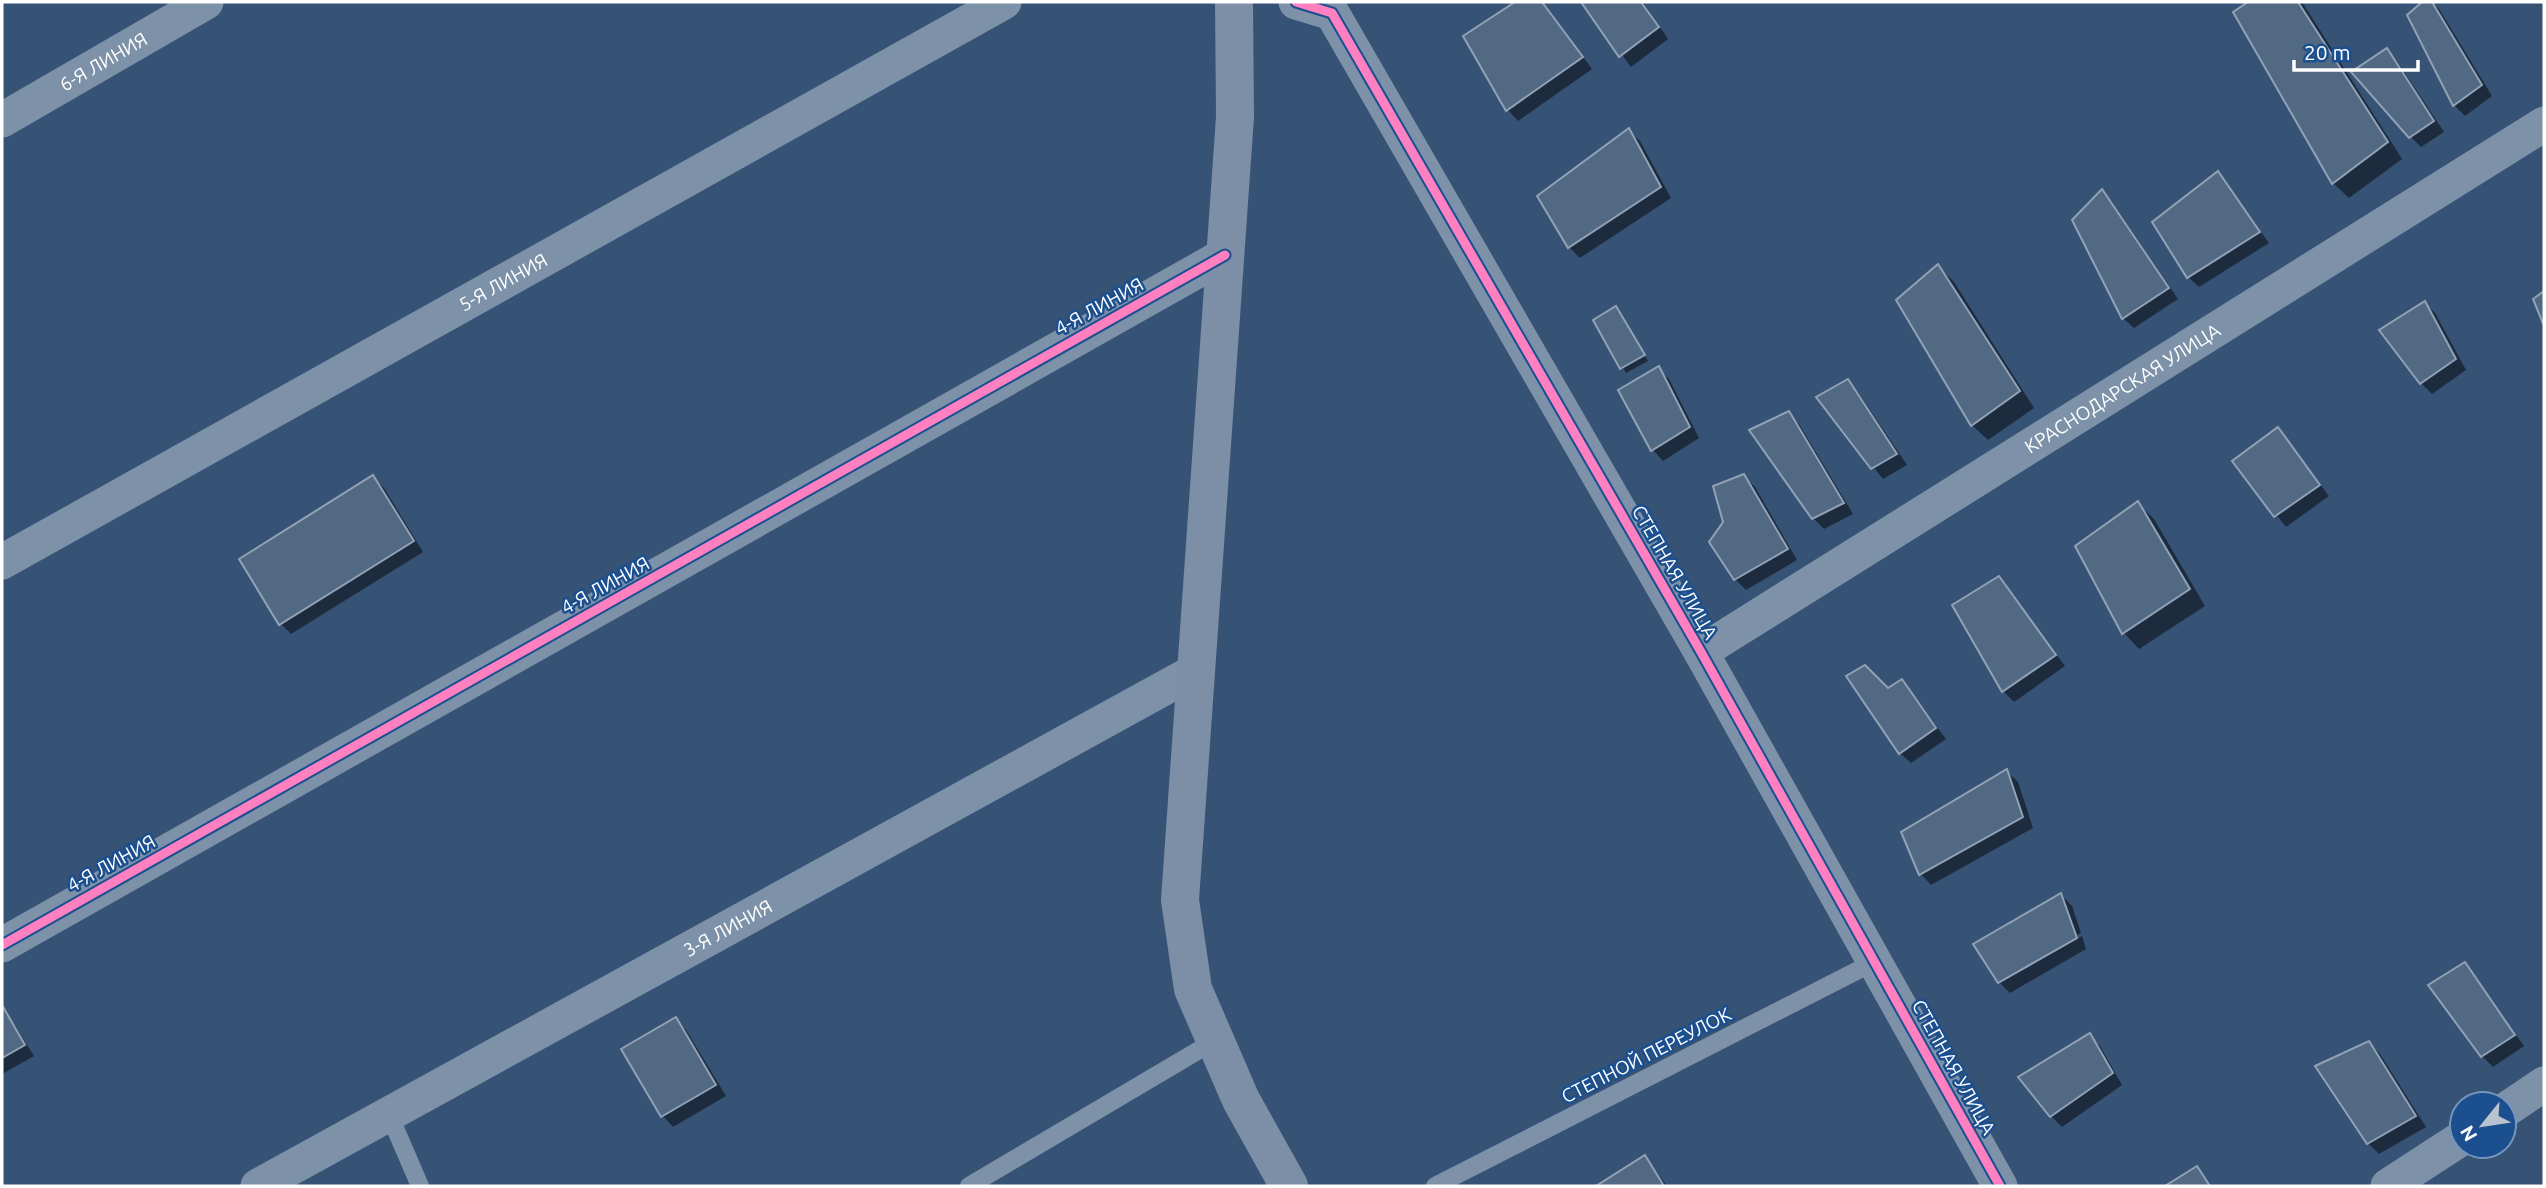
<svg xmlns="http://www.w3.org/2000/svg" width="2546" height="1188" viewBox="0 0 2546 1188" font-family="Ubuntu,sans-serif">
<rect width="100%" height="100%" fill="#365274"/>
<g fill="#0007">
<polygon points="1518,2 1543,2 1592,69 1518,121 1508,110 1465,37"/>
<polygon points="1583,2 1643,2 1668,39 1631,67"/>
<polygon points="2251,2 2302,2 2402,159 2349,198 2333,183 2235,12"/>
<polygon points="2425,2 2431,2 2439,9 2492,96 2465,116 2454,105 2409,16"/>
<polygon points="2386,50 2397,61 2444,132 2421,147 2410,136"/>
<polygon points="1629,131 1640,141 1671,198 1580,258 1569,247 1540,196"/>
<polygon points="2218,173 2269,243 2199,287 2188,277"/>
<polygon points="2102,191 2112,202 2178,299 2134,328 2123,318"/>
<polygon points="1938,266 1954,282 2034,408 1988,440 1972,425"/>
<polygon points="2425,303 2435,313 2466,370 2432,394 2421,383"/>
<polygon points="1616,309 1648,361 1626,373 1596,321"/>
<polygon points="1659,369 1669,379 1699,438 1663,461 1653,450 1620,391"/>
<polygon points="1848,381 1858,392 1907,465 1883,479 1818,398"/>
<polygon points="1788,413 1799,424 1853,514 1824,529 1813,518"/>
<polygon points="2278,429 2329,496 2286,527 2235,462"/>
<polygon points="1744,476 1755,487 1797,560 1746,590 1735,579 1725,522"/>
<polygon points="373,477 384,488 423,552 291,634 280,623"/>
<polygon points="2138,504 2154,519 2205,606 2139,649 2124,633 2077,546"/>
<polygon points="1999,578 2065,666 2014,702 2003,691"/>
<polygon points="1902,681 1946,739 1911,763 1900,753 1887,690"/>
<polygon points="2007,772 2018,782 2033,828 1931,885 1921,874"/>
<polygon points="2061,895 2072,906 2081,933 1999,980"/>
<polygon points="2082,936 2086,949 2010,993 2000,983"/>
<polygon points="2465,964 2524,1046 2493,1067 2482,1056"/>
<polygon points="2,1005 34,1056 2,1074"/>
<polygon points="676,1019 686,1030 726,1096 673,1127 663,1116 623,1049"/>
<polygon points="2089,1036 2100,1046 2122,1085 2062,1127 2051,1116"/>
<polygon points="2369,1043 2380,1054 2426,1127 2379,1154 2368,1143"/>
<polygon points="1645,1157 1667,1186 1599,1186"/>
<polygon points="2197,1168 2212,1186 2168,1186"/>
</g>
<g fill="#526984" stroke="#92a2b6" stroke-width="2">
<polygon points="1515,2 1542,2 1583,57 1506,111 1463,36"/>
<polygon points="1581,2 1641,2 1659,27 1619,57"/>
<polygon points="2248,2 2298,2 2388,142 2332,184 2233,12"/>
<polygon points="2422,2 2432,2 2482,85 2453,106 2407,15"/>
<polygon points="2387,48 2434,121 2409,138 2351,72"/>
<polygon points="1629,128 1661,187 1568,248 1537,196"/>
<polygon points="2218,171 2260,232 2187,278 2152,222"/>
<polygon points="2102,189 2169,288 2122,319 2072,220"/>
<polygon points="1938,264 2020,391 1971,426 1896,300"/>
<polygon points="2544,291 2544,326 2533,299"/>
<polygon points="2425,301 2456,359 2420,384 2379,330"/>
<polygon points="1616,306 1645,355 1620,369 1593,320"/>
<polygon points="1659,366 1690,427 1651,451 1618,390"/>
<polygon points="1848,379 1897,454 1871,469 1816,397"/>
<polygon points="1789,411 1844,503 1812,519 1749,430"/>
<polygon points="2278,427 2320,485 2274,517 2232,461"/>
<polygon points="1744,474 1788,549 1734,580 1709,542 1723,522 1713,486"/>
<polygon points="373,475 414,541 279,625 239,559"/>
<polygon points="2138,501 2190,589 2122,634 2075,546"/>
<polygon points="1999,576 2056,655 2002,692 1952,605"/>
<polygon points="1865,665 1888,688 1902,679 1936,728 1899,754 1846,676"/>
<polygon points="2007,769 2023,817 1919,875 1901,832"/>
<polygon points="2061,893 2077,938 1998,983 1973,944"/>
<polygon points="2465,962 2515,1035 2481,1057 2428,985"/>
<polygon points="2,1005 25,1045 2,1058"/>
<polygon points="676,1017 716,1085 661,1117 621,1049"/>
<polygon points="2090,1033 2113,1073 2050,1117 2018,1077"/>
<polygon points="2369,1041 2416,1116 2367,1144 2315,1066"/>
<polygon points="1645,1155 1664,1186 1596,1186"/>
<polygon points="2197,1166 2210,1186 2165,1186"/>
</g>
<g fill="none" stroke-linecap="round" stroke-linejoin="round">
<g stroke="#7d92a8" stroke-width="18">
<polyline points="389,1114 420,1186"/>
<polyline points="969,1186 1216,1040"/>
<polyline points="1435,1186 1876,961"/>
</g>
<g stroke="#7d92a8" stroke-width="35">
<polyline points="1296,2 1332,13 1701,652 2000,1186"/>
<path id="s1" d="M2 120 206 2"/>
<path id="s2" d="M2 562 1004 2"/>
<path id="s3" d="M1701 652 2544 124"/>
<polyline points="2,945 1225,255"/>
<polyline points="2504,1111 2544,1084"/>
<path id="s4" d="M258 1186 1197 670"/>
<polyline points="2388,1186 2462,1138"/>
</g>
<polyline stroke="#7d8ea7" stroke-width="38" points="1234,2 1235,117 1180,900 1193,989 1241,1100 1289,1186"/>
<defs>
<g id="cycleway">
<polyline points="1296,2 1332,13 1701,652 2000,1186"/>
<polyline points="2,945 1225,255"/>
</g>
</defs>
<use href="#cycleway" stroke="#1b4f8f" stroke-width="13"/>
<use href="#cycleway" stroke="#ff80c0" stroke-width="9"/>
</g>
<g text-anchor="middle" dominant-baseline="central" stroke-width="5" stroke-linejoin="round" paint-order="stroke">
<g font-size="19" fill="#fff" stroke="#1b4f8f">
<text stroke="none"><textPath href="#s1" startOffset="117">6-Я ЛИНИЯ</textPath></text>
<text stroke="none"><textPath href="#s2" startOffset="574">5-Я ЛИНИЯ</textPath></text>
<text transform="translate(1099 306) rotate(-29)">4-Я ЛИНИЯ</text>
<text stroke="none"><textPath href="#s3" startOffset="497">КРАСНОДАРСКАЯ УЛИЦА</textPath></text>
<text transform="translate(1675 572) rotate(60)">СТЕПНАЯ УЛИЦА</text>
<text transform="translate(605 585) rotate(-29)">4-Я ЛИНИЯ</text>
<text transform="translate(111 863) rotate(-29)">4-Я ЛИНИЯ</text>
<text stroke="none"><textPath href="#s4" startOffset="536">3-Я ЛИНИЯ</textPath></text>
<text transform="translate(1646 1055) rotate(-27)">СТЕПНОЙ ПЕРЕУЛОК</text>
<text transform="translate(1954 1067) rotate(61)">СТЕПНАЯ УЛИЦА</text>
</g>
</g>
<rect width="2546" height="1188" fill="none" stroke="#ffffff" stroke-width="7"/>
<g transform="translate(2483 1125) rotate(240)"><circle r="33" fill="#1b4f8f" stroke="#7695bc" stroke-width="2"/>
<path d="M0-5L12 26L0 18L-12 26Z" fill="#b9c2ce"/>
<text y="-10" font-size="19" font-weight="bold" text-anchor="middle" fill="#ffffff">N</text>
</g>
<path d="M2294 60v10h124v-10" fill="none" stroke="#ffffff" stroke-width="3.5"/>
<text x="2304" y="60" font-size="21" fill="#ffffff" stroke="#1b4f8f" stroke-width="5" paint-order="stroke">20 m</text>
</svg>
